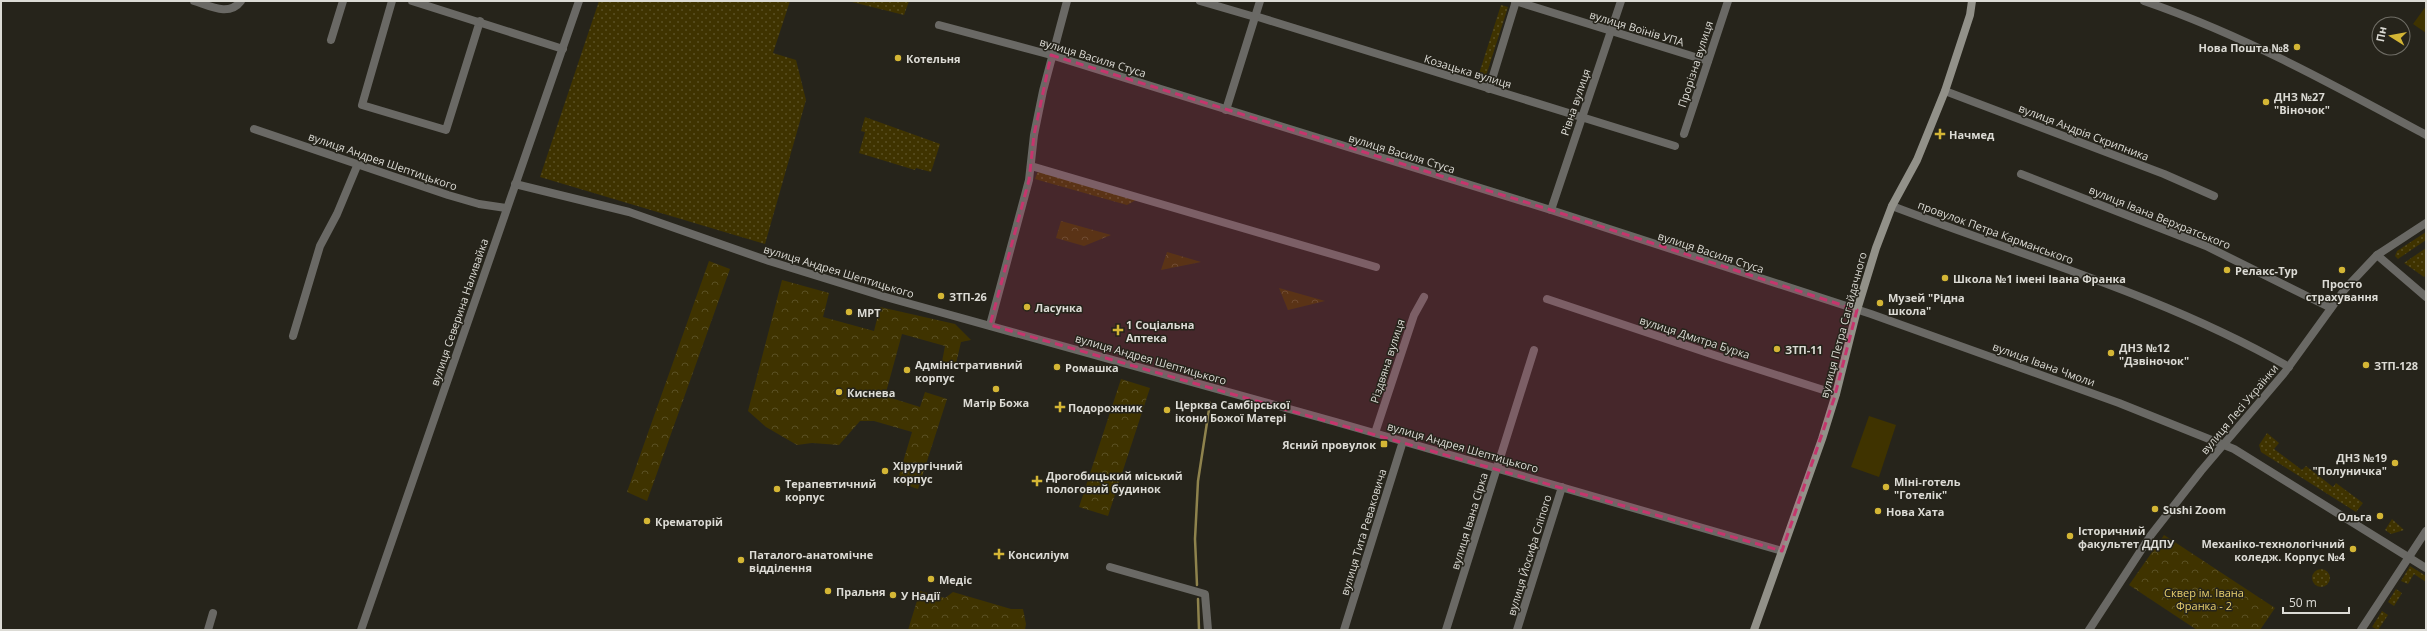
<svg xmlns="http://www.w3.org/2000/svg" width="2427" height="631" viewBox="0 0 2427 631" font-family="'Open Sans',sans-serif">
<defs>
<pattern id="grass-dots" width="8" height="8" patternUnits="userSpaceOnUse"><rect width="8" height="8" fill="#3f3300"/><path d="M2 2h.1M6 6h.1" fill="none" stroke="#5a5024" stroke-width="1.8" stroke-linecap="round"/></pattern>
<pattern id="forest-crowns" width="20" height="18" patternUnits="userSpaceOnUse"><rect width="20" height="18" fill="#3f3300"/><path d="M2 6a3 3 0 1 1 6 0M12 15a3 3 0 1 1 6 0" fill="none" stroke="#5a5024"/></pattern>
</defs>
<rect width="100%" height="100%" fill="#26241b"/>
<g fill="url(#grass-dots)">
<polygon points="599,1 790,1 773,53 796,60 806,100 765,244 540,177"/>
<polygon points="848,1 909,1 904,15"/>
<polygon points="1501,5 1508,7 1484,82 1477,80"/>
<polygon points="865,117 940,144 931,172 916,168 915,170 859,153 865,132 861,131"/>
<polygon points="1038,171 1136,200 1127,205 1035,179"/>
<polygon points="2426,232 2426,240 2398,259 2395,256 2397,251"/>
<polygon points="2426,248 2426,275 2424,277 2404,263"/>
<polygon points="2267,433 2279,443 2274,449 2302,470 2306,466 2333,487 2336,483 2363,503 2356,512 2261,452 2259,445"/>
<polygon points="2392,519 2404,530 2391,534 2385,530"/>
<polygon points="2410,566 2426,576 2426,582 2414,574 2408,584 2401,581"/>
<circle cx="2321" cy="578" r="9"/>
<polygon points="2396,589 2402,593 2394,606 2388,602"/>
<polygon points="2382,611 2388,615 2378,630 2372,627"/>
</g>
<g fill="url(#forest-crowns)">
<polygon points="1061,221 1111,235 1084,246 1056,238"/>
<polygon points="1167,252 1201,262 1161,270"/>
<polygon points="709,261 730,269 647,501 627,492"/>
<polygon points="782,280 829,293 823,317 874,331 880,307 955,324 971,340 961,342 955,368 947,369 941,367 945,346 902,334 885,396 920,407 925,392 947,399 918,489 897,482 912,432 874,421 860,421 839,445 812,443 797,445 766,427 748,411"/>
<polygon points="1279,288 1325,301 1288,310"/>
<polygon points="1121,379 1150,388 1108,516 1079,507"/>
<polygon points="2164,535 2275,608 2260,630 2197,630 2129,585"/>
<polygon points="920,591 945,598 953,592 1011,609 1023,609 1026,624 1025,630 908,630"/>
</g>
<g fill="#3f3300">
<polygon points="2426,6 2426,33 2413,24"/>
<polygon points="1869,416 1896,425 1879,477 1851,467"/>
</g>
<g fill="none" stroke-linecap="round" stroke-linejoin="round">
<g stroke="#8f834d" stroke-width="2.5">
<polyline points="1197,585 1195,539 1198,481 1210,403"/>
<polyline points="1198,599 1199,630"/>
</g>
<g stroke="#6a6965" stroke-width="8">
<path d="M194 1C210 6 229 17 241 1"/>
<polyline points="392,1 362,105 446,130 480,21"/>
<polyline points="412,1 563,49"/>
<polyline points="1200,1 1255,17"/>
<polyline points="1515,1 1708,61"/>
<polyline points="1255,16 1675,146"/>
<polyline points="939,25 1051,55 1551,210 1871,314 2119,403 2234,449 2426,568"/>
<polyline points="331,40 343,1"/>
<polyline points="1489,89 1516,1"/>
<polyline points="1945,91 2164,174 2214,196"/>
<polyline points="1226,110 1260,1"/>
<polyline points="254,129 448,195 479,204 506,208"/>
<polyline points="1684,134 1728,1"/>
<polyline points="1031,166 1376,267"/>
<polyline points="2021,174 2206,246 2331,308"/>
<polyline points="515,184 629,212 769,261 882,296 1336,422 1782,551"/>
<path d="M1892 206C2026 257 2164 296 2289 367"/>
<polyline points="1551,210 1621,1"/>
<polyline points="2377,255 2426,297"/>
<polyline points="1547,299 1714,355 1836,394"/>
<polyline points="990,325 1029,180 1034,135 1043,91 1067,1"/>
<polyline points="293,336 320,246 337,214 357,166"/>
<polyline points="1375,433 1414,315 1424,297"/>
<polyline points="1110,567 1205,594 1208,630"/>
<polyline points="208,630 213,613"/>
<polyline points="1344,630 1403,441"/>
<polyline points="1446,630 1534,350"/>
<polyline points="1517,630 1562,487"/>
<polyline points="2361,630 2426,531"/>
</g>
<g stroke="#6a6965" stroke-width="8">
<path d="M2144 1C2243 35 2334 85 2426 135"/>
<polyline points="361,630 579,1"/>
<polyline points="2089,630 2151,535 2201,471 2285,372 2345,289 2377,255 2426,223"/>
</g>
<polyline stroke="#929189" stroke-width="8" points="1754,630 1822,439 1836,394 1857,310 1876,248 1892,206 1917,160 1945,91 1970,15 1972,1"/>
</g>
<path fill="#c6356d" fill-opacity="0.2" stroke="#c6356d" stroke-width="3" stroke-dasharray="8 5" stroke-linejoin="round" d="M1051 55 1551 210 1857 310 1834 399 1782 551 990 325 1029 180 1034 135Z"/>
<g fill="#d4b635" stroke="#26241b" stroke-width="1.5">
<circle cx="2297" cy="47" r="4"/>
<circle cx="898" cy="58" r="4"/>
<circle cx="2266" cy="102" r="4"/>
<path d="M1938 128h4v4h4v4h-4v4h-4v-4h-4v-4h4z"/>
<circle cx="2227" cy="270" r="4"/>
<circle cx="2342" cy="270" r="4"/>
<circle cx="1945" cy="278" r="4"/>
<circle cx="941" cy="296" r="4"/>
<circle cx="1880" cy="303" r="4"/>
<circle cx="1027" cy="307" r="4"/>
<circle cx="849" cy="312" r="4"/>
<path d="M1116 324h4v4h4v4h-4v4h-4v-4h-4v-4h4z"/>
<circle cx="1777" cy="349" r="4"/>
<circle cx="2111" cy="353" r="4"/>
<circle cx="2366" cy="365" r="4"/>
<circle cx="1057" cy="367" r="4"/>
<circle cx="907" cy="370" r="4"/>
<circle cx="996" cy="389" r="4"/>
<circle cx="839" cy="392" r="4"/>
<path d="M1058 401h4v4h4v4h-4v4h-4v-4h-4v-4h4z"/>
<circle cx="1167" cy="410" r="4"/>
<rect x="1380" y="440" width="8" height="8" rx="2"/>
<circle cx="2395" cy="463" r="4"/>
<circle cx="885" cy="471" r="4"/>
<path d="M1035 475h4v4h4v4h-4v4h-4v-4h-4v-4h4z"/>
<circle cx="1886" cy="487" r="4"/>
<circle cx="777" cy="489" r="4"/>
<circle cx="2155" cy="509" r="4"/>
<circle cx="1878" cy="511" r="4"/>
<circle cx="2380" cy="516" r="4"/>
<circle cx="647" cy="521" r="4"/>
<circle cx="2070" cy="536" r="4"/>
<circle cx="2353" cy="549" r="4"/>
<path d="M997 548h4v4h4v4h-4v4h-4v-4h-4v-4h4z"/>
<circle cx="741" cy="560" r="4"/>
<circle cx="931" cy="579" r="4"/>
<circle cx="828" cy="591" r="4"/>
<circle cx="893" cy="595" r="4"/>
</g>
<g text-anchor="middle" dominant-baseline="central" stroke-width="3" stroke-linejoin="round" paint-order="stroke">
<g font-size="11" fill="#dcdbd5" stroke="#26241b">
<text transform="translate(1637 28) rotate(17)">вулиця Воїнів УПА</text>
<text transform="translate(1093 57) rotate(17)">вулиця Василя Стуса</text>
<text transform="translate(1695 64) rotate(-72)">Прорізна вулиця</text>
<text transform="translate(1468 71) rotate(17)">Козацька вулиця</text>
<text transform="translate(1575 102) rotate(-71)">Рівна вулиця</text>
<text transform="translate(2084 132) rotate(21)">вулиця Андрія Скрипника</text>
<text transform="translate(1402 153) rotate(17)">вулиця Василя Стуса</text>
<text transform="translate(383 161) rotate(19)">вулиця Андрея Шептицького</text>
<text transform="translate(2160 217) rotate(22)">вулиця Івана Верхратського</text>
<text transform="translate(1996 232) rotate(20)">провулок Петра Карманського</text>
<text transform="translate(1711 252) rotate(18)">вулиця Василя Стуса</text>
<text transform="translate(839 271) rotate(17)">вулиця Андрея Шептицького</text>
<text transform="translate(459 312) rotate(-71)">вулиця Северина Наливайка</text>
<text transform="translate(1843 325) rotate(-75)">вулиця Петра Сагайдачного</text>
<text transform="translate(1695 337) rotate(18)">вулиця Дмитра Бурка</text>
<text transform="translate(1151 359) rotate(16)">вулиця Андрея Шептицького</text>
<text transform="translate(1387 361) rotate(-72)">Різдвяна вулиця</text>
<text transform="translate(2044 364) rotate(20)">вулиця Івана Чмоли</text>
<text transform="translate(2239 409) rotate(-50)">вулиця Лесі Українки</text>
<text transform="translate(1463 447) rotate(16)">вулиця Андрея Шептицького</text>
<text transform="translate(1469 521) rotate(-73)">вулиця Івана Сірка</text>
<text transform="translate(1363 532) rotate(-73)">вулиця Тита Реваковича</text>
<text transform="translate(1529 555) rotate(-73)">вулиця Йосифа Сліпого</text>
</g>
<g font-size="11" font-weight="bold" fill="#dcdbd5" stroke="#26241b" text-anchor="start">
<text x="2289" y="47" text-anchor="end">Нова Пошта №8</text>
<text x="906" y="58">Котельня</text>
<text x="2274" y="96">ДНЗ №27<tspan x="2274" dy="13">"Віночок"</tspan></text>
<text x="1949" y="134">Начмед</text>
<text x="2235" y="270">Релакс-Тур</text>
<text x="1953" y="278">Школа №1 імені Івана Франка</text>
<text x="2342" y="283" text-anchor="middle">Просто<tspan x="2342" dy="13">страхування</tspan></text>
<text x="949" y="296">ЗТП-26</text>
<text x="1888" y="297">Музей "Рідна<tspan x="1888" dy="13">школа"</tspan></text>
<text x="1035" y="307">Ласунка</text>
<text x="857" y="312">МРТ</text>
<text x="1126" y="324">1 Соціальна<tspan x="1126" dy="13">Аптека</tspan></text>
<text x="2119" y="347">ДНЗ №12<tspan x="2119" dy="13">"Дзвіночок"</tspan></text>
<text x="1785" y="349">ЗТП-11</text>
<text x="915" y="364">Адміністративний<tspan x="915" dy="13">корпус</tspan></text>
<text x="2374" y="365">ЗТП-128</text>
<text x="1065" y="367">Ромашка</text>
<text x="847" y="392">Киснева</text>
<text x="996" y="402" text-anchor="middle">Матір Божа</text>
<text x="1175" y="404">Церква Самбірської<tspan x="1175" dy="13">ікони Божої Матері</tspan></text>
<text x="1068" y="407">Подорожник</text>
<text x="1376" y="444" text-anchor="end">Ясний провулок</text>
<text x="2387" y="457" text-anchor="end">ДНЗ №19<tspan x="2387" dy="13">"Полуничка"</tspan></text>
<text x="893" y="465">Хірургічний<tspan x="893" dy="13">корпус</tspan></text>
<text x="1046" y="475">Дрогобицький міський<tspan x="1046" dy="13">пологовий будинок</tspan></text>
<text x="1894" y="481">Міні-готель<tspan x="1894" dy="13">"Готелік"</tspan></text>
<text x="785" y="483">Терапевтичний<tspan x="785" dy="13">корпус</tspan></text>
<text x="2163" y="509">Sushi Zoom</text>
<text x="1886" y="511">Нова Хата</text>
<text x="2372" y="516" text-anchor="end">Ольга</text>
<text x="655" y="521">Крематорій</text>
<text x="2078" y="530">Історичний<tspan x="2078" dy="13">факультет ДДПУ</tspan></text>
<text x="2345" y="543" text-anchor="end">Механіко-технологічний<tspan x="2345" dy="13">коледж. Корпус №4</tspan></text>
<text x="749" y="554">Паталого-анатомічне<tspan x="749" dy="13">відділення</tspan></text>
<text x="1008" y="554">Консиліум</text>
<text x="939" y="579">Медіс</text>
<text x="836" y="591">Пральня</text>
<text x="901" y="595">У Надії</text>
</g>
<g font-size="11" fill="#e8cf6e" stroke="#26241b">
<text x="2204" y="592">Сквер ім. Івана<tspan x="2204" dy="13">Франка - 2</tspan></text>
</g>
</g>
<rect width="2427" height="631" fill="none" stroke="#dcdbd5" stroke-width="4"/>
<g transform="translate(2391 36) rotate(281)"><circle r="19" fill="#26241b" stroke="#6f6d65"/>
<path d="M0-3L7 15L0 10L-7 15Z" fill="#d4b635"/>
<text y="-6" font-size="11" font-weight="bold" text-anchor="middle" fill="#dcdbd5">Пн</text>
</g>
<path d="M2283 607v6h66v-6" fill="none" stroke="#dcdbd5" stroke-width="2"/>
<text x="2289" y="607" font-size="12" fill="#dcdbd5" stroke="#26241b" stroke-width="3" paint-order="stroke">50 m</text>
</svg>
